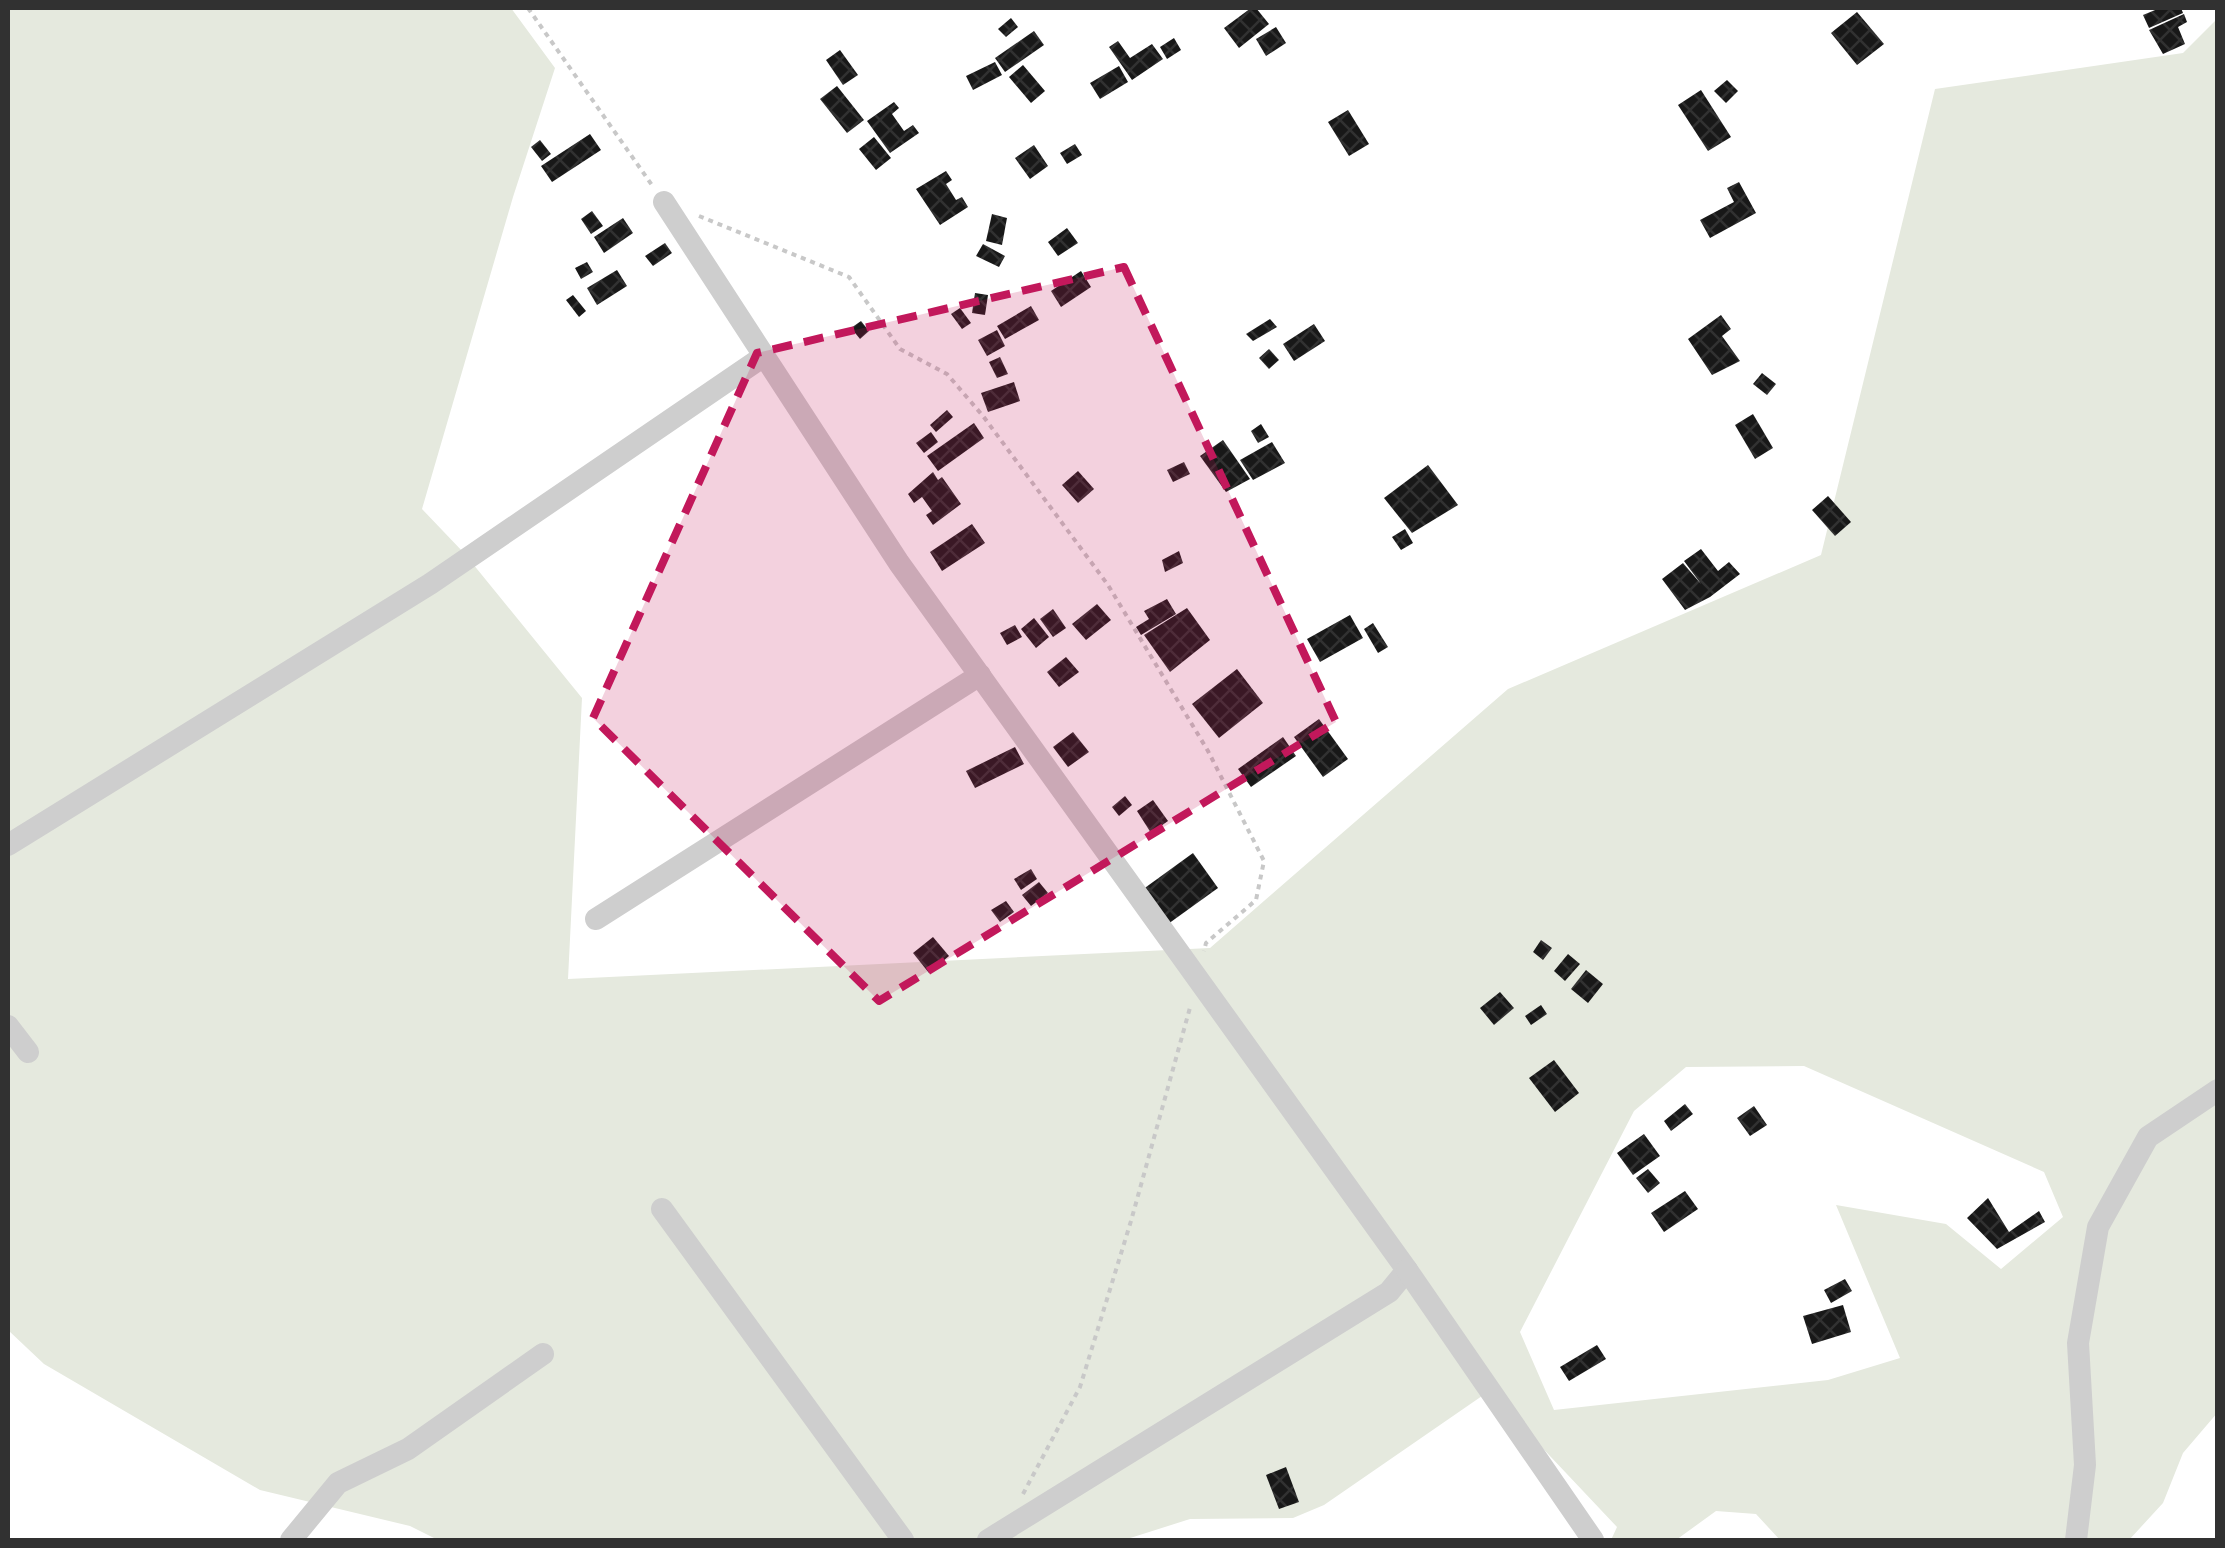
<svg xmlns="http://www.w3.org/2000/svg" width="2225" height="1548" viewBox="0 0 2225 1548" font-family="Signika,sans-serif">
<defs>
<pattern id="building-cross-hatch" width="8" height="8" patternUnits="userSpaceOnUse" patternTransform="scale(2.5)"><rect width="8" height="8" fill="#181818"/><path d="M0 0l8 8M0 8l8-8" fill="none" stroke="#313131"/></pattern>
</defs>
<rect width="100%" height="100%" fill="#fff"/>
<path fill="#e5e9de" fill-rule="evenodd" d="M8 8H511L555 68 513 197 422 509 464 553 582 698 568 979 1210 948 1508 689 1821 555 1935 89 2183 53 2217 19 2218 1412 2183 1453 2163 1503 2129 1540H1780L1756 1514 1716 1511 1676 1540H1611L1617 1527 1500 1403 1482 1396 1324 1505 1293 1518 1190 1519 1124 1540H438L410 1526 260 1490 44 1364 8 1330ZM1804 1066 2044 1172 2063 1217 2001 1269 1946 1224 1836 1205 1900 1358 1828 1380 1554 1410 1520 1332 1634 1111 1686 1067Z"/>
<g fill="url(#building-cross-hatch)">
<polygon points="1251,8 1256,8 1269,24 1239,48 1224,28"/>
<polygon points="2160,8 2181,8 2183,13 2149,28 2143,15"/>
<polygon points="1857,12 1884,44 1857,65 1831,33"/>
<polygon points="2184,14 2187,22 2178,27 2185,44 2163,54 2149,30"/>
<polygon points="1011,18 1018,27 1006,37 998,29"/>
<polygon points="1276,27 1286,43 1266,56 1256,39"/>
<polygon points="1034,31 1044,45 1005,72 995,58"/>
<polygon points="1174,38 1181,50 1167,59 1160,47"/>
<polygon points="1118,41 1130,58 1152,44 1163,59 1132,80 1109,47"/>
<polygon points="840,50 858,75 843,85 826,60"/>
<polygon points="995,62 1002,75 973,90 966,76"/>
<polygon points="1023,65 1045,91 1031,103 1009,77"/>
<polygon points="1119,66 1128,82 1100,99 1090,83"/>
<polygon points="1727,80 1738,91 1726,103 1714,91"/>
<polygon points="837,86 864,120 847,133 820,99"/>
<polygon points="1701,90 1731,137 1708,151 1678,105"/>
<polygon points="894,102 899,108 892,114 904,131 913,125 919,133 890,153 867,121"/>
<polygon points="1348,110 1369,144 1349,156 1328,122"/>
<polygon points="590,134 601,150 552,182 541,166"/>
<polygon points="874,137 891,158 876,170 859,149"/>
<polygon points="540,140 551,154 542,161 531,147"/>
<polygon points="1075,144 1082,155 1067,164 1060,153"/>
<polygon points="1034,145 1048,166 1030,179 1015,158"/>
<polygon points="946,171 952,180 946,184 956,200 962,197 968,207 940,225 916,189"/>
<polygon points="1739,182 1756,213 1710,238 1700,220 1734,202 1727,188"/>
<polygon points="592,211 603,226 591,234 581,219"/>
<polygon points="992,214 1007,218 1002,245 986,241"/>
<polygon points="623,218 633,233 604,253 594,237"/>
<polygon points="1067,228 1078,243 1058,256 1048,242"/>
<polygon points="665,243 672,253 653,266 645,256"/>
<polygon points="983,244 1005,256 999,267 976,256"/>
<polygon points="587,262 593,272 581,279 575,268"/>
<polygon points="617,270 627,286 597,305 587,288"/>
<polygon points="1081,271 1091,287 1061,307 1051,291"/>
<polygon points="975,293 988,295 985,315 972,313"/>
<polygon points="573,295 586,311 579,317 566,300"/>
<polygon points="1031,306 1039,320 1005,339 997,326"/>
<polygon points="960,308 971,323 962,329 951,314"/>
<polygon points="1721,315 1731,329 1722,336 1740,361 1712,375 1688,339"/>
<polygon points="1270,319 1277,327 1253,341 1246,334"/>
<polygon points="861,321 869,331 860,339 851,328"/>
<polygon points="1314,324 1325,341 1294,361 1283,344"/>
<polygon points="997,330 1005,346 987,356 978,340"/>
<polygon points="1269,349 1279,360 1269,369 1259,358"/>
<polygon points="1000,357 1008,374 997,378 989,362"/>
<polygon points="1762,373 1776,384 1767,395 1753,384"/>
<polygon points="1014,382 1020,401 988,412 981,393"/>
<polygon points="947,410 953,417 936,432 930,425"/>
<polygon points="1753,414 1773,448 1755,459 1735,425"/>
<polygon points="974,423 984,438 938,471 927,456"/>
<polygon points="1261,424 1269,437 1258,443 1251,431"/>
<polygon points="931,432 938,442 924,453 916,443"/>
<polygon points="1223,440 1250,479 1226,492 1200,456"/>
<polygon points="1272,442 1285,463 1253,480 1240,460"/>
<polygon points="1184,462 1190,474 1173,482 1167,470"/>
<polygon points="1428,465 1458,505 1412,533 1384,498"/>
<polygon points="1078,471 1094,489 1078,503 1062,485"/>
<polygon points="933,472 938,480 942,477 961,504 933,525 926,515 932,511 922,497 914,503 908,494"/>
<polygon points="1828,496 1851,522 1835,536 1812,510"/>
<polygon points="972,524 985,543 942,571 930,552"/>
<polygon points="1405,529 1413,543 1401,550 1392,537"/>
<polygon points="1701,549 1718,571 1729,562 1740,574 1710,597 1685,610 1662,579 1683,563 1701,584 1684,561"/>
<polygon points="1179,551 1183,563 1165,572 1162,560"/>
<polygon points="1167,599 1176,614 1141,635 1136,627 1149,619 1144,611"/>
<polygon points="1097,604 1111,620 1086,640 1072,624"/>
<polygon points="1187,608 1210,640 1170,672 1144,635"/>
<polygon points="1053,609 1066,628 1053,637 1040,619"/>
<polygon points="1350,615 1363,638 1320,662 1307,639"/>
<polygon points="1034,618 1049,637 1036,648 1021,629"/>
<polygon points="1373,623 1388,647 1378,653 1364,629"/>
<polygon points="1015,625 1022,637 1007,645 1000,633"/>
<polygon points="1066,657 1079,672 1059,687 1047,672"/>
<polygon points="1237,669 1263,703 1219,738 1192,704"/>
<polygon points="1319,719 1348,759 1323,777 1294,737"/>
<polygon points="1073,732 1089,752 1068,767 1053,747"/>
<polygon points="1283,737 1296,756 1251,787 1238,769"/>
<polygon points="1015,747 1024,764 975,788 966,771"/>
<polygon points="1125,796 1132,805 1119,816 1112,807"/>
<polygon points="1153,800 1168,821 1151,833 1137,811"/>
<polygon points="1193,853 1218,888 1168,924 1142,890"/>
<polygon points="1031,869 1037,879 1021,890 1014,879"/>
<polygon points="1039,882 1048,893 1031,906 1022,895"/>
<polygon points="1006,901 1014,912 1000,922 991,910"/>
<polygon points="933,937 949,956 929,973 913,953"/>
<polygon points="1541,940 1552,948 1543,960 1533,952"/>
<polygon points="1568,954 1580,964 1565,981 1554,971"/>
<polygon points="1586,970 1603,984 1588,1003 1571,989"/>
<polygon points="1500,992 1514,1008 1494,1025 1480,1008"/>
<polygon points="1541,1005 1547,1014 1531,1025 1525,1016"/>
<polygon points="1554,1060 1579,1093 1555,1112 1529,1078"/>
<polygon points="1685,1104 1693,1114 1671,1131 1664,1121"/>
<polygon points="1754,1106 1767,1125 1750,1136 1737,1118"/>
<polygon points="1644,1134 1660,1156 1633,1175 1617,1153"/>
<polygon points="1648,1169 1660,1183 1648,1193 1636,1178"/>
<polygon points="1685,1191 1698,1209 1664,1232 1651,1213"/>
<polygon points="1988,1198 2009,1232 2039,1211 2045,1222 1997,1249 1967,1218"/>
<polygon points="1845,1279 1852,1291 1831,1303 1824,1290"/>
<polygon points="1843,1305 1851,1332 1812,1344 1803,1316"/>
<polygon points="1597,1345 1606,1359 1569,1381 1560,1367"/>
<polygon points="1286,1467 1299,1502 1279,1509 1266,1475"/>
</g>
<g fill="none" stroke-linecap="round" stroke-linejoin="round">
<g stroke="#c8c8c8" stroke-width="4" stroke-dasharray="5 5" stroke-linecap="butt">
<polyline points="528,8 654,188"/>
<polyline points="699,216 849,277 900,349 947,374 983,416 1108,585 1208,751 1264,861 1256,900 1206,943 1204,951"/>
<polyline points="1023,1494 1080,1387 1131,1221 1191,1004"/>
</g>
<g stroke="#cecece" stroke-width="22">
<polyline points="664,202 899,563 1407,1270 1389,1292 988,1540"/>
<polyline points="8,845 430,584 764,356"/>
<polyline points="596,919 980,675"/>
<polyline points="8,1026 28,1052"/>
<polyline points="662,1209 903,1540"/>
<polyline points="1407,1270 1593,1540"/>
<polyline points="291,1540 338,1483 408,1449 543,1354"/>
<polyline points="2076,1540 2085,1465 2078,1343 2098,1227 2148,1137 2218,1090"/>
</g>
</g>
<path fill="#c2185b" fill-opacity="0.2" stroke="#c2185b" stroke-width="8" stroke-dasharray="20 12" stroke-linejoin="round" d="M1124 267 1336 722 879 1001 593 718 757 353Z"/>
<rect width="2225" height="1548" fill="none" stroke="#313131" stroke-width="20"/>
</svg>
